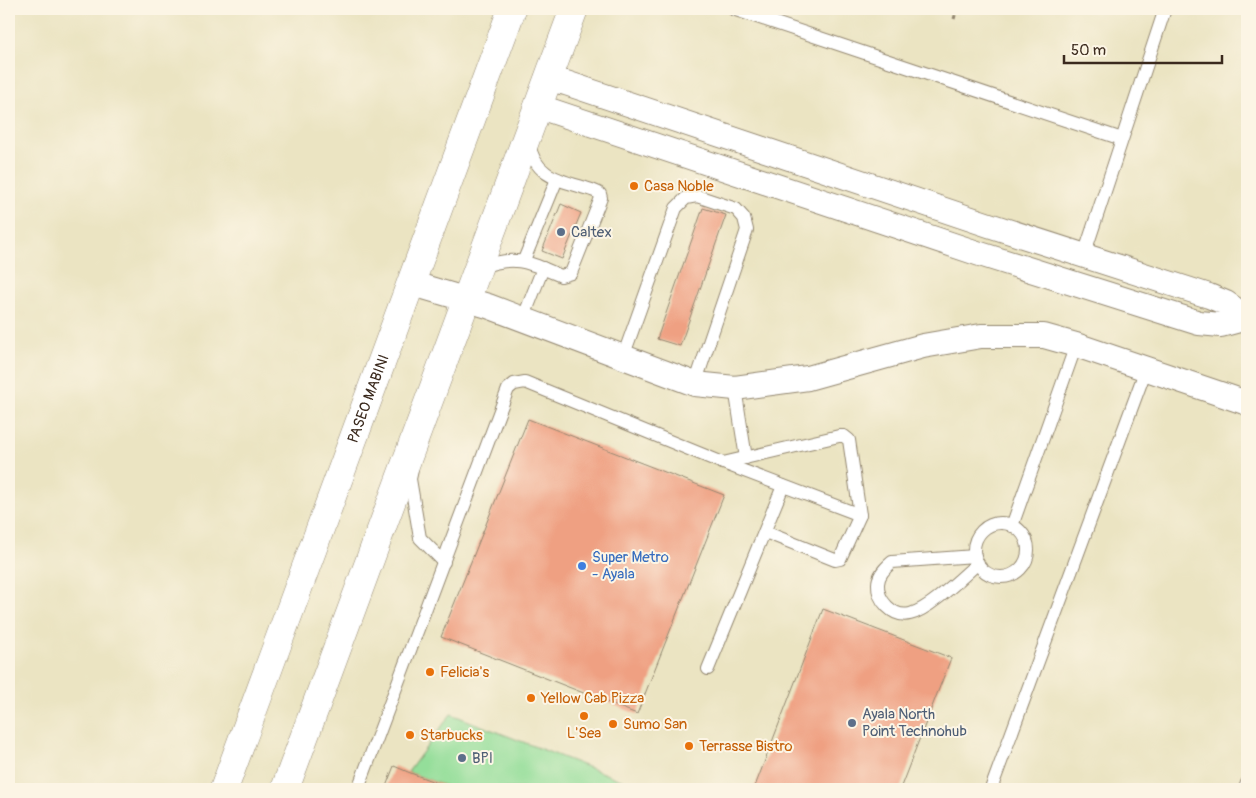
<svg xmlns="http://www.w3.org/2000/svg" width="1256" height="798" viewBox="0 0 1256 798" font-family="Pangolin,sans-serif">
<rect width="100%" height="100%" fill="#fcf5e5"/>
<filter id="ink" filterUnits="userSpaceOnUse"><feTurbulence type="fractalNoise" baseFrequency=".02" numOctaves="2"/><feDisplacementMap in="SourceGraphic" scale="10" xChannelSelector="R" yChannelSelector="G"/><feConvolveMatrix kernelMatrix="1 2 1 2 8 2 1 2 1" color-interpolation-filters="sRGB"/></filter>
<filter id="wash" filterUnits="userSpaceOnUse"><feTurbulence type="fractalNoise" baseFrequency=".0096" numOctaves="4" result="noise"/><feDisplacementMap in="SourceGraphic" scale="20" xChannelSelector="R" yChannelSelector="G"/><feGaussianBlur stdDeviation="1.12" result="paint"/><feColorMatrix in="noise" values="0 0 0 0 0 0 0 0 0 0 0 0 0 0 0 0 0 1.4 0 .05"/><feComposite in="paint" operator="in"/></filter>
<g filter="url(#wash)">
<rect width="100%" height="100%" fill="#ebe4c2"/>
<polygon fill="#94de9a" stroke="#68845c" points="451,714 644,789 453,789 408,772"/>
<g id="blocks">
<g fill="#efa082">
<polygon points="561,204 581,213 562,259 542,251"/>
<polygon points="703,208 726,215 680,346 657,339"/>
<polygon points="528,419 724,495 637,714 441,637"/>
<polygon points="823,609 951,658 900,789 754,789"/>
<polygon points="394,766 408,772 453,789 385,789"/>
</g>
</g>
</g>
<g filter="url(#ink)">
<use href="#blocks" fill-opacity="0" stroke="#938770" stroke-width="1"/>
<g fill="none" stroke-linecap="round" stroke-linejoin="round">
<defs>
<g id="lane">
<polyline points="733,9 1122,139"/>
<polyline points="1084,255 1165,9"/>
<polyline points="524,260 557,179"/>
<path d="M479 268C514 254 529 262 561 276L571 273 601 198 600 194C595 190 588 189 582 187 555 179 534 174 529 143"/>
<polyline points="523,319 543,268"/>
<polyline points="623,357 676,208 686,198 697,196 736,209 744,218 747,230 695,384"/>
<polyline points="735,388 746,458"/>
<polyline points="723,463 839,436 844,436 849,440 860,515 840,559 835,560 765,532"/>
<polyline points="412,470 410,479 420,538 444,562"/>
<circle cx="1001" cy="550" r="27"/>
<polyline points="1012,526 1076,345"/>
<path d="M975 556 892 562C885 568 878 575 878 584 877 600 893 618 910 614 930 609 962 577 978 563"/>
<polyline points="708,669 783,486"/>
<polyline points="358,789 508,389 514,384 525,382 723,463 860,515"/>
<polyline points="991,789 1146,369"/>
<polyline points="1245,789 1247,783"/>
</g>
<g id="street">
<polyline points="547,79 566,83 989,225 1209,296 1226,303 1247,318"/>
<polyline points="537,106 980,254 1199,323 1221,325 1247,318"/>
<polyline points="410,283 488,306 695,384 735,388 808,378 923,346 981,336 1044,336 1076,345 1247,403"/>
</g>
<g id="primary">
<path id="s1" d="M224 789 512 9"/>
<polyline points="285,789 574,9"/>
</g>
</defs>
<use href="#lane" stroke="#938770" stroke-width="14"/>
<use href="#street" stroke="#938770" stroke-width="26"/>
<use href="#primary" stroke="#938770" stroke-width="29"/>
<polyline stroke="#938770" stroke-width="3" stroke-dasharray="4 4" stroke-linecap="butt" points="954,19 957,9"/>
<use href="#lane" stroke="#fff" stroke-width="12"/>
<use href="#street" stroke="#fff" stroke-width="24"/>
<use href="#primary" stroke="#fff" stroke-width="28"/>
</g>
</g>
<g fill="#e8710a" stroke="#fcf5e5" stroke-width="2">
<circle cx="634" cy="186" r="5"/>
<circle cx="430" cy="672" r="5"/>
<circle cx="531" cy="698" r="5"/>
<circle cx="584" cy="716" r="5"/>
<circle cx="613" cy="724" r="5"/>
<circle cx="410" cy="735" r="5"/>
<circle cx="689" cy="746" r="5"/>
</g>
<g fill="#5c6f8a" stroke="#fcf5e5" stroke-width="2">
<circle cx="561" cy="232" r="5"/>
<circle cx="852" cy="723" r="5"/>
<circle cx="462" cy="758" r="5"/>
</g>
<circle fill="#3f7fe0" stroke="#fcf5e5" stroke-width="2" cx="582" cy="566" r="5"/>
<g text-anchor="middle" dominant-baseline="central" stroke-width="4" stroke-linejoin="round" paint-order="stroke">
<g font-size="15" fill="#c56008" stroke="#fcf5e5" text-anchor="start">
<text x="644" y="186">Casa Noble</text>
<text x="440" y="672">Felicia's</text>
<text x="541" y="698">Yellow Cab Pizza</text>
<text x="623" y="724">Sumo San</text>
<text x="584" y="733" text-anchor="middle">L'Sea</text>
<text x="420" y="735">Starbucks</text>
<text x="699" y="746">Terrasse Bistro</text>
</g>
<g font-size="15" fill="#4e5e75" stroke="#fcf5e5" text-anchor="start">
<text x="571" y="232">Caltex</text>
<text x="862" y="714">Ayala North<tspan x="862" dy="17">Point Technohub</tspan></text>
<text x="472" y="758">BPI</text>
</g>
<g font-size="15" fill="#3b2a1e" stroke="#fcf5e5">
<text stroke="none"><textPath href="#s1" startOffset="416">PASEO MABINI</textPath></text>
</g>
<g font-size="15" fill="#366cbe" stroke="#fcf5e5" text-anchor="start">
<text x="592" y="557">Super Metro<tspan x="592" dy="17">- Ayala</tspan></text>
</g>
</g>
<rect width="1256" height="798" fill="none" stroke="#fcf5e5" stroke-width="30"/>
<path d="M1064 55v8h158v-8" fill="none" stroke="#3b2a1e" stroke-width="2.5"/>
<text x="1071" y="55" font-size="15" fill="#3b2a1e" stroke="#fcf5e5" stroke-width="4" paint-order="stroke">50 m</text>
</svg>
